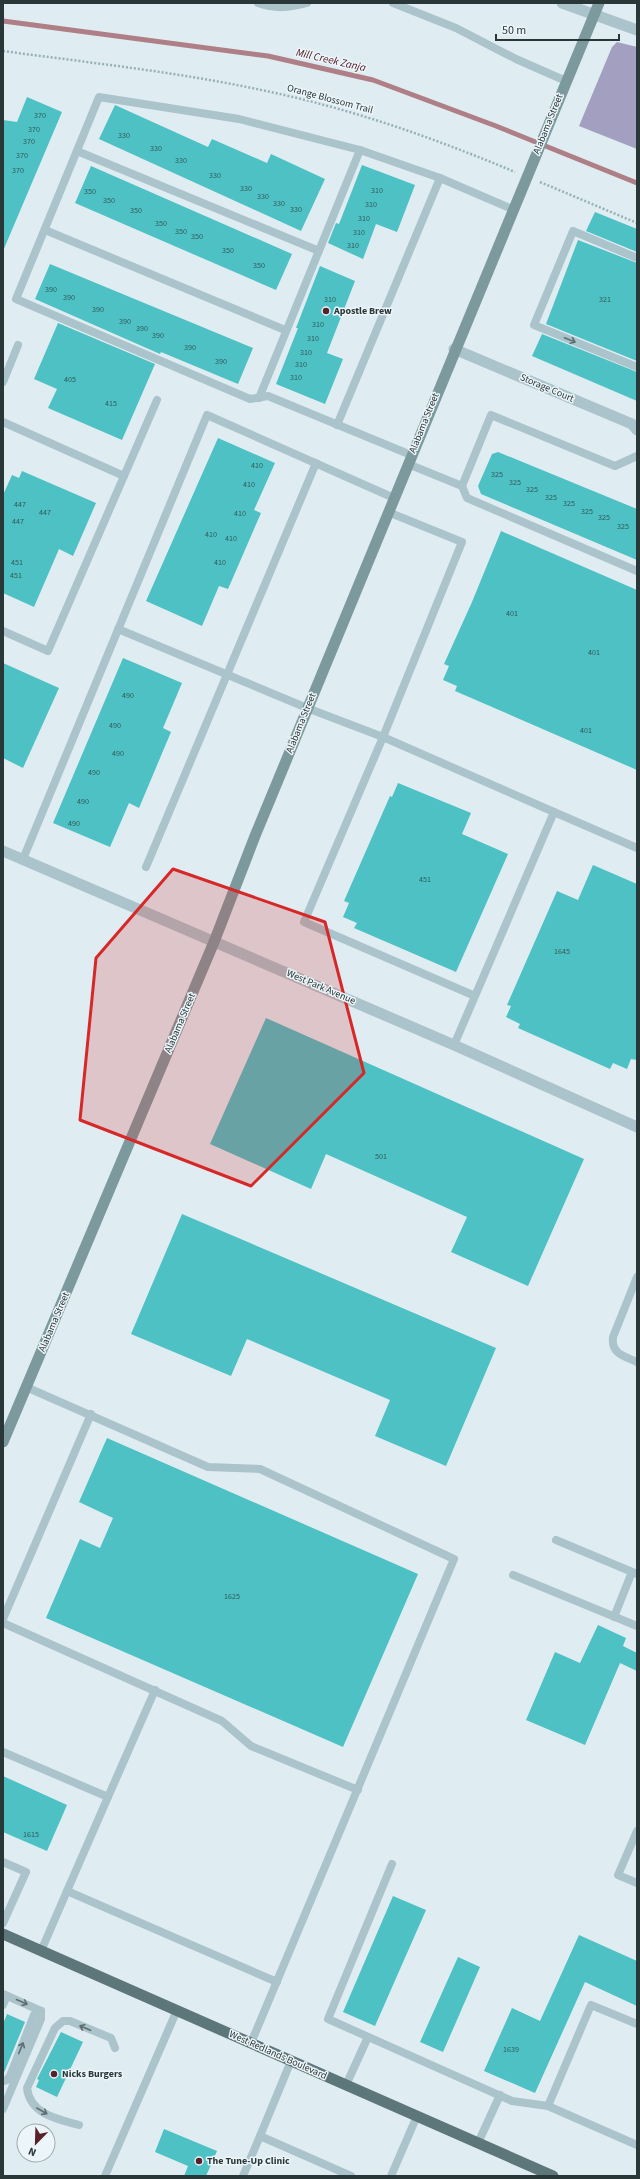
<svg xmlns="http://www.w3.org/2000/svg" width="640" height="2179" viewBox="0 0 640 2179" font-family="'Source Sans 3',sans-serif">
<rect width="100%" height="100%" fill="#dfedf2"/>
<polygon fill="#a39fc1" points="617,42 637,47 637,149 579,126 612,47"/>
<g fill="none" stroke-linecap="round" stroke-linejoin="round">
<polyline stroke="#af7f88" stroke-width="5" points="3,21 268,56 373,80 496,126 637,183"/>
</g>
<g fill="#4dc1c3">
<polygon points="27,97 62,112 3,251 3,120 17,122"/>
<polygon points="115,105 208,147 212,139 267,163 271,154 325,179 301,231 99,139"/>
<polygon points="362,165 415,185 397,232 376,224 363,259 328,243 336,223 339,224"/>
<polygon points="91,166 292,254 276,290 75,203"/>
<polygon points="595,212 637,229 637,252 586,231"/>
<polygon points="578,240 637,263 637,361 546,324"/>
<polygon points="50,264 253,348 238,384 161,352 160,354 35,299"/>
<polygon points="320,266 355,281 327,353 343,359 325,404 276,384 298,328 296,328"/>
<polygon points="58,323 155,364 122,440 48,408 57,389 34,379"/>
<polygon points="542,334 637,372 637,401 532,356"/>
<polygon points="218,438 275,463 254,510 261,513 228,589 219,586 202,626 146,601"/>
<polygon points="498,452 637,509 637,560 481,494 478,486 492,454"/>
<polygon points="22,471 96,503 73,556 59,549 34,607 3,593 3,495 12,475 19,478"/>
<polygon points="501,531 637,590 637,770 455,691 457,686 443,680 449,666 444,664 472,602"/>
<polygon points="123,658 182,683 163,728 171,732 139,808 129,803 110,847 53,823"/>
<polygon points="3,663 59,688 23,768 3,758"/>
<polygon points="398,783 471,813 462,834 508,854 456,972 354,928 357,923 343,917 349,903 344,901 390,796 392,797"/>
<polygon points="593,865 637,884 637,1060 631,1059 627,1069 613,1063 610,1069 518,1028 520,1024 506,1017 511,1006 507,1005 557,891 578,900"/>
<polygon points="266,1018 584,1159 528,1286 451,1252 467,1217 326,1154 311,1189 210,1144"/>
<polygon points="182,1214 496,1348 446,1466 375,1436 390,1400 247,1339 231,1376 131,1334"/>
<polygon points="107,1438 418,1574 343,1747 46,1618 80,1539 100,1548 113,1518 79,1502"/>
<polygon points="598,1625 626,1638 623,1646 637,1653 637,1671 620,1663 585,1745 526,1720 555,1652 580,1663"/>
<polygon points="3,1776 67,1805 47,1851 3,1832"/>
<polygon points="393,1896 426,1910 375,2026 343,2012"/>
<polygon points="579,1935 637,1961 637,2006 585,1982 535,2093 484,2071 512,2008 540,2021"/>
<polygon points="458,1957 480,1967 443,2052 420,2042"/>
<polygon points="7,2014 25,2022 3,2075 3,2024"/>
<polygon points="61,2032 83,2042 57,2097 36,2087 39,2080 37,2079"/>
<polygon points="164,2129 217,2151 206,2176 184,2176 188,2166 155,2152"/>
</g>
<g fill="none" stroke-linecap="round" stroke-linejoin="round">
<g stroke="#95b0b6" stroke-width="2.5" stroke-dasharray="2 2" stroke-linecap="butt">
<path d="M3 51C91 63 179 72 266 91 352 109 434 138 515 172"/>
<polyline points="540,182 637,223"/>
</g>
<g stroke="#abc3ca" stroke-width="8">
<path d="M258 3C275 9 289 8 307 3"/>
<polyline points="393,3 456,28 516,59 566,81"/>
<polyline points="77,151 319,251"/>
<polyline points="45,230 285,330"/>
<polyline points="637,258 573,231 534,325 637,367"/>
<polyline points="3,382 18,345"/>
<polyline points="259,398 360,150"/>
<polyline points="3,422 124,476 48,651 3,631"/>
<polyline points="337,425 440,178"/>
<polyline points="411,455 268,396 250,399 16,299 99,97 239,119 360,150 440,178 512,209"/>
<polyline points="408,464 462,486 467,498 637,571"/>
<polyline points="124,476 157,400"/>
<polyline points="462,486 491,415 615,466 637,456"/>
<polyline points="118,629 307,708 383,737 462,542 388,512"/>
<polyline points="554,812 637,848"/>
<polyline points="23,859 207,415 394,498"/>
<polyline points="146,867 316,463"/>
<polyline points="454,1045 554,812 383,737 304,922 475,996"/>
<path d="M637 1277 613 1337C611 1354 624 1356 637 1362"/>
<polyline points="26,1387 208,1467 260,1469 454,1559 251,2043"/>
<polyline points="556,1540 637,1574"/>
<polyline points="513,1575 637,1626"/>
<polyline points="614,1617 632,1572"/>
<polyline points="3,1619 91,1414"/>
<polyline points="3,1623 222,1721 251,1746 358,1790"/>
<polyline points="3,1752 108,1797 67,1891"/>
<polyline points="108,1797 155,1690"/>
<polyline points="637,1831 618,1875 637,1883"/>
<polyline points="3,1862 26,1872 3,1923"/>
<polyline points="392,1864 328,2019 512,2101 548,2106 591,2005 637,2024"/>
<polyline points="41,1951 67,1891 277,1982"/>
<polyline points="3,1994 41,2011"/>
<polyline points="3,2005 7,1996"/>
<polyline points="291,2061 260,2136 351,2176"/>
<polyline points="3,2081 7,2080 10,2076 34,2015 41,2011"/>
<polyline points="346,2085 368,2037"/>
<polyline points="548,2106 637,2145"/>
<polyline points="3,2109 41,2019 41,2011"/>
<path d="M79 2125C57 2119 30 2114 27 2088L55 2028 63 2021H70L111 2038 115 2048"/>
<polyline points="478,2143 500,2095"/>
<polyline points="105,2176 177,2010"/>
<polyline points="243,2176 260,2136"/>
<polyline points="391,2176 417,2116"/>
</g>
<g stroke="#abc3ca" stroke-width="11">
<polyline points="562,3 637,30"/>
<polyline points="454,349 632,424 637,430"/>
</g>
<polyline stroke="#abc3ca" stroke-width="11" points="3,851 454,1045 637,1127"/>
<polyline stroke="#7c9a9e" stroke-width="11" points="3,1442 214,942 255,836 599,3"/>
<polyline stroke="#5c767a" stroke-width="11" points="3,1934 553,2176"/>
</g>
<defs><path id="oneway-shaft" d="M-6 0H5M1.5-3L5.5 0L1.5 3" fill="none" stroke-width="1.6" stroke-linecap="round" stroke-linejoin="round"/></defs>
<g stroke="#5e6f72">
<use href="#oneway-shaft" transform="translate(570 340) rotate(22)"/>
<use href="#oneway-shaft" transform="translate(22 2002) rotate(24)"/>
<use href="#oneway-shaft" transform="translate(85 2028) rotate(-157)"/>
<use href="#oneway-shaft" transform="translate(21 2048) rotate(-68)"/>
<use href="#oneway-shaft" transform="translate(42 2111) rotate(30)"/>
</g>
<path fill="#d62828" fill-opacity="0.2" stroke="#d62828" stroke-width="3" stroke-linejoin="round" d="M173 869 325 922 364 1073 251 1186 80 1120 96 958Z"/>
<g fill="#592029" stroke="#ecf5fa" stroke-width="1.5">
<circle cx="326" cy="311" r="4"/>
<circle cx="54" cy="2074" r="4"/>
<circle cx="199" cy="2161" r="4"/>
</g>
<g text-anchor="middle" dominant-baseline="central" stroke-width="3" stroke-linejoin="round" paint-order="stroke">
<g font-size="8" fill="#335a5b">
<text x="40" y="115">370</text>
<text x="34" y="129">370</text>
<text x="124" y="135">330</text>
<text x="29" y="141">370</text>
<text x="156" y="148">330</text>
<text x="22" y="155">370</text>
<text x="181" y="160">330</text>
<text x="18" y="170">370</text>
<text x="215" y="175">330</text>
<text x="246" y="188">330</text>
<text x="377" y="190">310</text>
<text x="90" y="191">350</text>
<text x="263" y="196">330</text>
<text x="109" y="200">350</text>
<text x="279" y="203">330</text>
<text x="371" y="204">310</text>
<text x="296" y="209">330</text>
<text x="136" y="210">350</text>
<text x="364" y="218">310</text>
<text x="161" y="223">350</text>
<text x="181" y="231">350</text>
<text x="359" y="232">310</text>
<text x="197" y="236">350</text>
<text x="353" y="245">310</text>
<text x="228" y="250">350</text>
<text x="259" y="265">350</text>
<text x="51" y="289">390</text>
<text x="69" y="297">390</text>
<text x="330" y="299">310</text>
<text x="605" y="299">321</text>
<text x="98" y="309">390</text>
<text x="125" y="321">390</text>
<text x="318" y="324">310</text>
<text x="142" y="328">390</text>
<text x="158" y="335">390</text>
<text x="313" y="338">310</text>
<text x="190" y="347">390</text>
<text x="306" y="352">310</text>
<text x="221" y="361">390</text>
<text x="301" y="364">310</text>
<text x="296" y="377">310</text>
<text x="70" y="379">405</text>
<text x="111" y="403">415</text>
<text x="257" y="465">410</text>
<text x="497" y="474">325</text>
<text x="515" y="482">325</text>
<text x="249" y="484">410</text>
<text x="532" y="489">325</text>
<text x="551" y="497">325</text>
<text x="569" y="503">325</text>
<text x="20" y="504">447</text>
<text x="587" y="511">325</text>
<text x="45" y="512">447</text>
<text x="240" y="513">410</text>
<text x="604" y="517">325</text>
<text x="18" y="521">447</text>
<text x="623" y="526">325</text>
<text x="211" y="534">410</text>
<text x="231" y="538">410</text>
<text x="17" y="562">451</text>
<text x="220" y="562">410</text>
<text x="16" y="575">451</text>
<text x="512" y="613">401</text>
<text x="594" y="652">401</text>
<text x="128" y="695">490</text>
<text x="115" y="725">490</text>
<text x="586" y="730">401</text>
<text x="118" y="753">490</text>
<text x="94" y="772">490</text>
<text x="83" y="801">490</text>
<text x="74" y="823">490</text>
<text x="425" y="879">451</text>
<text x="562" y="951">1645</text>
<text x="381" y="1156">501</text>
<text x="232" y="1596">1625</text>
<text x="31" y="1834">1615</text>
<text x="511" y="2049">1639</text>
</g>
<g font-size="10" fill="#2a3738" stroke="#ecf5fa">
<text transform="translate(330 99) rotate(15)">Orange Blossom Trail</text>
<text transform="translate(548 124) rotate(-68)">Alabama Street</text>
<text transform="translate(547 388) rotate(23)">Storage Court</text>
<text transform="translate(424 423) rotate(-68)">Alabama Street</text>
<text transform="translate(301 723) rotate(-68)">Alabama Street</text>
<text transform="translate(321 987) rotate(23)">West Park Avenue</text>
<text transform="translate(180 1023) rotate(-67)">Alabama Street</text>
<text transform="translate(54 1322) rotate(-67)">Alabama Street</text>
<text transform="translate(278 2055) rotate(24)">West Redlands Boulevard</text>
</g>
<g font-size="10" font-weight="bold" fill="#2a3738" stroke="#ecf5fa" text-anchor="start">
<text x="334" y="311">Apostle Brew</text>
<text x="62" y="2074">Nicks Burgers</text>
<text x="207" y="2161">The Tune-Up Clinic</text>
</g>
<g font-size="11" font-style="italic" fill="#592029" stroke="#ecf5fa">
<text transform="translate(331 60) rotate(13)">Mill Creek Zanja</text>
</g>
</g>
<rect width="640" height="2179" fill="none" stroke="#2a3738" stroke-width="8"/>
<g transform="translate(36 2143) rotate(203)"><circle r="19" fill="#ecf5fa" stroke="#9ea9ac"/>
<path d="M0-3L7 15L0 10L-7 15Z" fill="#592029"/>
<text y="-6" font-size="11" font-weight="bold" text-anchor="middle" fill="#2a3738">N</text>
</g>
<path d="M496 34v6h123v-6" fill="none" stroke="#2a3738" stroke-width="2"/>
<text x="502" y="34" font-size="12" fill="#2a3738" stroke="#ecf5fa" stroke-width="3" paint-order="stroke">50 m</text>
</svg>
